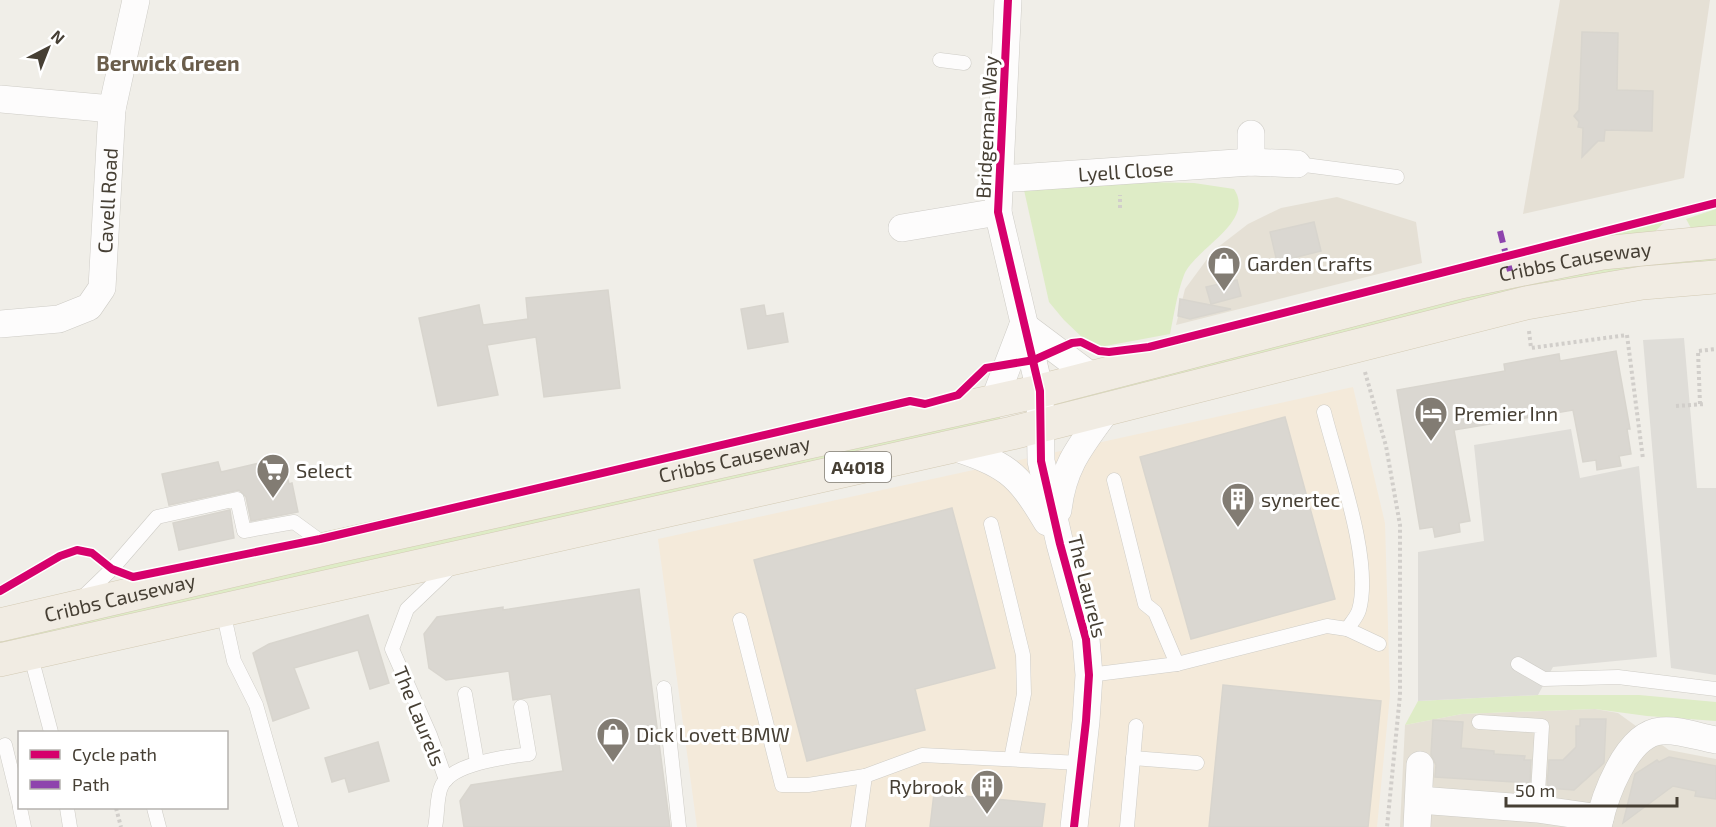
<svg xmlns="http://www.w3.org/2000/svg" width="1716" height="827" viewBox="0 0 1716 827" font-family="'Exo 2',sans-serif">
<rect width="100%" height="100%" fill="#f0eee8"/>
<g fill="#e5e0d5">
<polygon points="1560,0 1710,0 1684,178 1523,214"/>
<polygon points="1337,197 1416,222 1422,263 1176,325 1185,289 1213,251 1248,224 1281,208"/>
<polygon points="1595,709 1618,713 1669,750 1716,759 1716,827 1400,827 1405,725 1462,714"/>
</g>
<polygon fill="#f4eada" points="1353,387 1385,523 1390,695 1377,827 697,827 658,539"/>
<g fill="#deecc6">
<path d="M1143 182 1194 183 1234 189C1256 222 1195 248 1184 275 1177 293 1174 315 1170 334L1100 347 1085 340 1064 320 1049 302 1024 190Z"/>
<polygon points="1716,209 1716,231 1691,228 1686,219"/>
<polygon points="1666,220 1650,237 1586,247 1574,240"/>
<polygon points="1716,256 1716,269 1053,407 1061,399 1498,290 1609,268"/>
<polygon points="999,414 1002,424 0,649 0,638"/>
<polygon points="1538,695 1639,695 1716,702 1716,721 1647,716 1595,709 1462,714 1405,725 1418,701"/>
</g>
<g fill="#dfddd8">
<polygon points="1684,338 1697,488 1716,488 1716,675 1671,668 1643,340"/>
<polygon points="1571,429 1580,478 1639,466 1657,657 1553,667 1538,695 1418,701 1418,552 1484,541 1474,445"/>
</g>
<g fill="#dad7d1" stroke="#d8d5ce" stroke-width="1.5">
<polygon points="1582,32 1618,33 1617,90 1653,91 1652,131 1605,130 1604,141 1598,141 1582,157 1583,128 1578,127 1579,122 1574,116 1579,110"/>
<polygon points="1314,222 1321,251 1277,262 1270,232"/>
<polygon points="1237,280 1241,296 1211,304 1206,287"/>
<polygon points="608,290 620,388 544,397 536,337 487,345 498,395 438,406 419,318 479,305 483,325 528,319 526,298"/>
<polygon points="1180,299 1231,309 1190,319 1178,316"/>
<polygon points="764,305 766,316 783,313 788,342 748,349 741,309"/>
<polygon points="1616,351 1630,429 1627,429 1631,454 1619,456 1621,466 1597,470 1596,460 1583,462 1573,410 1454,430 1470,521 1459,523 1460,532 1435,537 1433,527 1420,529 1397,390 1505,371 1504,364 1559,354 1560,361"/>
<polygon points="1285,417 1335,599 1191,639 1140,457"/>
<polygon points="272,460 276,479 287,476 289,484 292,483 298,512 251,521 246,497 239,490 169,505 162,474 218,462 221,472"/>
<polygon points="952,508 995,668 915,689 925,730 807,761 754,560"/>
<polygon points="230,510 234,538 179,550 173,523"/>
<polygon points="639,589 670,827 464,827 460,801 471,785 563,771 551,694 513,700 509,671 446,680 429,668 424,634 437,617 503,607 503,610"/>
<polygon points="368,615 389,683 370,689 358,650 294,668 309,708 273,721 253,653 269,644"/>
<polygon points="1223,685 1381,701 1368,827 1209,827"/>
<polygon points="1580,719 1606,719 1604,763 1574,790 1547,788 1549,760 1563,760 1576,747 1576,726 1580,726"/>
<polygon points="1433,720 1463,722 1461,748 1494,751 1494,754 1525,756 1524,760 1531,760 1530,783 1435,777 1436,765 1431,754"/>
<polygon points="378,742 389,781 349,792 345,778 332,782 325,758"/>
<polygon points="1669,757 1716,766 1716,799 1695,796 1696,791 1673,786 1623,823 1635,774 1657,760 1659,762"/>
<polygon points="934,793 1045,804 1042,827 930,827"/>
</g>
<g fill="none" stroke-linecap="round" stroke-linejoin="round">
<defs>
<g id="lane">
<polyline points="940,60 964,63"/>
<polyline points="1297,164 1397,177"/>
<path d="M1324 412C1337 464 1373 560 1359 610 1357 617 1351 623 1347 629"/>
<polyline points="1114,480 1145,604 1155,612 1177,664"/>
<polyline points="991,524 1023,655 1024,694 1011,759"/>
<polyline points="83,597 112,569 157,517 237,499 244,531 294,522 327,546"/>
<polyline points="223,611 234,661 256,705 291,827"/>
<polyline points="740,620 782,785 808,785 865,776 922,755 1080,763"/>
<polyline points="30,653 51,732"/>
<polyline points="1518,664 1544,679 1618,677 1716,689"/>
<polyline points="1089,675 1177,664 1327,626 1347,629 1379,644"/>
<polyline points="664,688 679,827"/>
<polyline points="465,694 477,762"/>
<polyline points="1479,722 1542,726 1537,809"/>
<polyline points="5,745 20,806"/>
<polyline points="1133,758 1197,763"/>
<polyline points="446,780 430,735 392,649 407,609 451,567"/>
<polyline points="20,808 24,827"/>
<polyline points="67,808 70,827"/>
<polyline points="154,808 159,827"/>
<path d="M435 827C438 815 436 796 442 785 453 763 506 757 529 754L521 707"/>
<polyline points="858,827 865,776"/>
<polyline points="1127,827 1136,726"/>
</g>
<g id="street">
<polyline points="1008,0 998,212 1040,391 1041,461 1060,544 1086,639 1089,675 1086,721 1074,827"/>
<polyline points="0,99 112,109"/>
<polyline points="1251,162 1251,134"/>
<path id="s1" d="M1000 179 1251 162 1297 164"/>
<polyline points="902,228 998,212"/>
<path id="s2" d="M0 324 59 319 89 307 102 288 112 109 136 0"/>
<polyline points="1023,325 1091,376"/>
<polyline points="994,401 1023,325"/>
<path d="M950 446C1005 464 1017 471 1047 522"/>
<path d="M1058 510C1063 465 1082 444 1108 408"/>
<polyline points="1419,800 1537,809 1600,818"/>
<polyline points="1417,827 1420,765"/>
<path d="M1598 827C1604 798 1626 734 1661 731 1677 729 1699 737 1716 740"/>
</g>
<g id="primary">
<path id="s3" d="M0 625 329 548 1040 391 1460 282 1602 253 1716 242"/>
<polyline points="0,660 1012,433 1526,303 1642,283 1716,277"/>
</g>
</defs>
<use href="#lane" stroke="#ceccc6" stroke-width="15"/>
<use href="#street" stroke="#ceccc6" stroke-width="28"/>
<use href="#primary" stroke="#d3cab4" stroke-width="34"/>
<g stroke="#d1ceca" stroke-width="4" stroke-dasharray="3 3" stroke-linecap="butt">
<polyline points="1120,208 1120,195"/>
<polyline points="1529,331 1531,348 1627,335 1643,459"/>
<polyline points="1365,372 1386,446 1400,525 1400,695 1387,827"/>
<polyline points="1700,404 1698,351 1716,349"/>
<polyline points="1676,406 1705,404"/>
<polyline points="116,808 121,827"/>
</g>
<use href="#lane" stroke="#fdfcfc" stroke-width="14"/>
<use href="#street" stroke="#fdfcfc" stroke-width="27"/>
<use href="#primary" stroke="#f1ece3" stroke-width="33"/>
<polyline stroke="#8e44ad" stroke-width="6" stroke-dasharray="12 6" stroke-linecap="butt" points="1500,231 1510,271"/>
<defs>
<g id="cycleway">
<polyline points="1008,0 998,212 1040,391 1041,461 1060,544 1086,639 1089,675 1086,721 1074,827"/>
<polyline points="0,591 60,556 77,550 92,553 112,569 133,577 320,539 910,401 925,404 958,395 986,368 1034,360 1072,343 1081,342 1099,351 1109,352 1149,347 1716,203"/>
</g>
</defs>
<use href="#cycleway" stroke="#fff" stroke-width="11"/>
<use href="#cycleway" stroke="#d6006c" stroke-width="8"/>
</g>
<defs>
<symbol id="shop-pin" viewBox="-11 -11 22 30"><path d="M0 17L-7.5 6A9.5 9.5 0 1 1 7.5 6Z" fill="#827c73" stroke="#fff"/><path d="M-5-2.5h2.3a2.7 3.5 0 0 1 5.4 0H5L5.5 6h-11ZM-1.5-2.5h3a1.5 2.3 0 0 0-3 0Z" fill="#fff"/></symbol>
<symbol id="hotel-pin" viewBox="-11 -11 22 30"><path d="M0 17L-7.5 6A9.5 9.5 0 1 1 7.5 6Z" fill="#827c73" stroke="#fff"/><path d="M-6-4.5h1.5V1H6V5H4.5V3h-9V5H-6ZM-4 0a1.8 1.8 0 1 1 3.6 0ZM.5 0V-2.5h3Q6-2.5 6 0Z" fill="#fff"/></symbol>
<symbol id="supermarket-pin" viewBox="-11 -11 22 30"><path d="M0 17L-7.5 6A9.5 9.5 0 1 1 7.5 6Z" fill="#827c73" stroke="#fff"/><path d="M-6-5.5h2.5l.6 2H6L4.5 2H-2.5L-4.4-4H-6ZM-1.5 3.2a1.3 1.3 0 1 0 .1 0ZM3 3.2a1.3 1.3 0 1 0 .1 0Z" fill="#fff"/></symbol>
<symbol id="building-pin" viewBox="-11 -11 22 30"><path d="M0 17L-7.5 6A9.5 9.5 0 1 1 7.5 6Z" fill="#827c73" stroke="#fff"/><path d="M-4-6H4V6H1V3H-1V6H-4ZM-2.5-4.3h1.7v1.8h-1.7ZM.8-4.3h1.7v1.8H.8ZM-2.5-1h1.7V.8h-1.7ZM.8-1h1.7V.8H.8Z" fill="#fff"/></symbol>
</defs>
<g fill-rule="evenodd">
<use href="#shop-pin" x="1205" y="244" width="38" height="52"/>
<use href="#hotel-pin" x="1412" y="394" width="38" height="52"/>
<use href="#supermarket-pin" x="254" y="451" width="38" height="52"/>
<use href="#building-pin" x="1219" y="480" width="38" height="52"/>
<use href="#shop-pin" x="594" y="715" width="38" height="52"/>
<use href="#building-pin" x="968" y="767" width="38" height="52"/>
</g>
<g text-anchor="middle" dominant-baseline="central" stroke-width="6" stroke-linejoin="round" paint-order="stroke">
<rect fill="#fff" stroke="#7e7971" stroke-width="1.5" x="825" y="452" width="66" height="30" rx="4.5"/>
<g font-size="18" font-weight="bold" fill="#463f34">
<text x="858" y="467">A4018</text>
</g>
<g font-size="20" fill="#463f34" stroke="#fff">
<text transform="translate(986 127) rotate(-87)">Bridgeman Way</text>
<text stroke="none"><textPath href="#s1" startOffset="126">Lyell Close</textPath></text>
<text stroke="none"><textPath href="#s2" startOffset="202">Cavell Road</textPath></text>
<text stroke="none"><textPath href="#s3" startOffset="1617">Cribbs Causeway</textPath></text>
<text stroke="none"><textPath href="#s3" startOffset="753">Cribbs Causeway</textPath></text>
<text transform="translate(1088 586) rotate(76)">The Laurels</text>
<text stroke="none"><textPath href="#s3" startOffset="123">Cribbs Causeway</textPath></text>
<text transform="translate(420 716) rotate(68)">The Laurels</text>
</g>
<g font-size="20" fill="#463f34" stroke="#fff" text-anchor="start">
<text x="1247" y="263">Garden Crafts</text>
<text x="1454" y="413">Premier Inn</text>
<text x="296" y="470">Select</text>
<text x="1261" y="499">synertec</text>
<text x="636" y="734">Dick Lovett BMW</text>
<text x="964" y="786" text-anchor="end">Rybrook</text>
</g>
<g font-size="21" font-weight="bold" fill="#6a5d4b" stroke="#fff">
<text x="168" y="62">Berwick Green</text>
</g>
</g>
<rect x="18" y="731" width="210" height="78" fill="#ffffff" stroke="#b5b2ae" stroke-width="1.5"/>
<rect x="30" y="750" width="30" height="9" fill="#d6006c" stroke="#b5b2ae" stroke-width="1.5"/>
<text x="72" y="761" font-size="18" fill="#463f34">Cycle path</text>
<rect x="30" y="780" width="30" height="9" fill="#8e44ad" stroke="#b5b2ae" stroke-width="1.5"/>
<text x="72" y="791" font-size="18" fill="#463f34">Path</text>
<g transform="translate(48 48) rotate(42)" stroke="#ffffff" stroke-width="4.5" paint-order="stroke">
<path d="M0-4.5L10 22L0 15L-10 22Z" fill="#463f34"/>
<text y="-9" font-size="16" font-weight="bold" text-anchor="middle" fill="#463f34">N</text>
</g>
<path d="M1506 797v9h171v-9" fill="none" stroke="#463f34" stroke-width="3"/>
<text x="1515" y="797" font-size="18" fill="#463f34" stroke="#ffffff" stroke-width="4.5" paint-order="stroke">50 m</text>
</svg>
